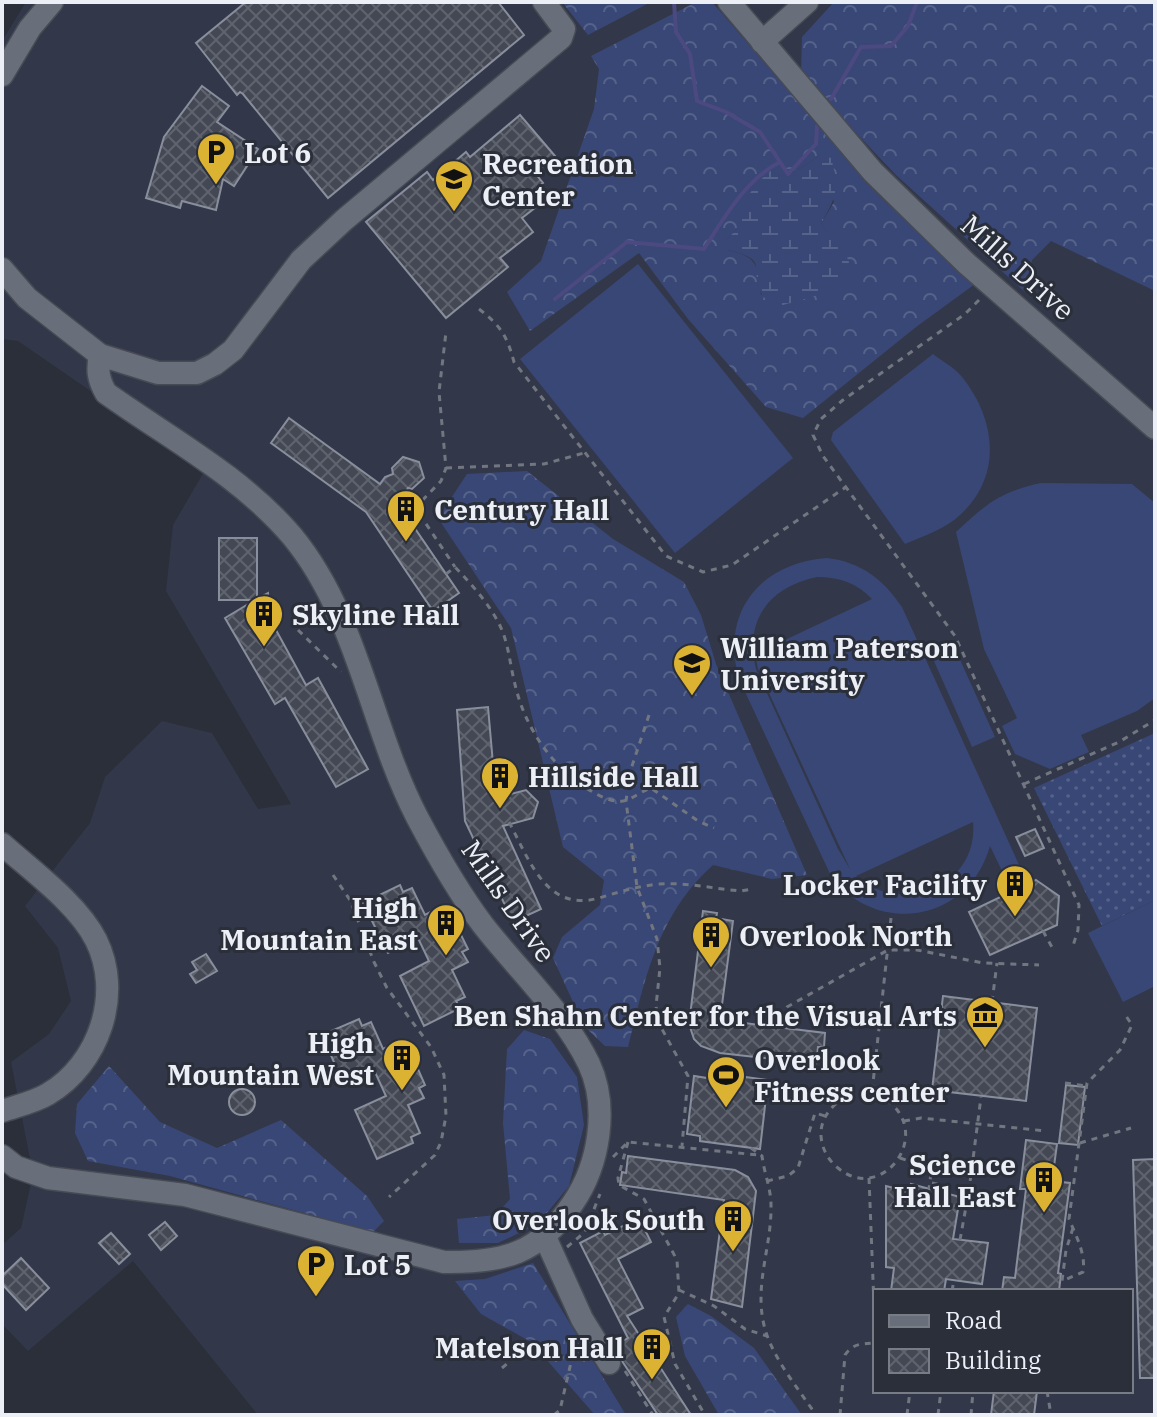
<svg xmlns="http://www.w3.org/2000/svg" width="1157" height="1417" viewBox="0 0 1157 1417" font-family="'IBM Plex Serif',serif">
<defs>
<pattern id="grass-dots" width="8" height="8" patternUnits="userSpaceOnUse" patternTransform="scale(2)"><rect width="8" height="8" fill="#384775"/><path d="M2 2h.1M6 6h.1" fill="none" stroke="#556289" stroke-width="1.8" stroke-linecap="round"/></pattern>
<pattern id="forest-crowns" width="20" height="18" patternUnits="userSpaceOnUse" patternTransform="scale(2)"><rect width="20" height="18" fill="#384775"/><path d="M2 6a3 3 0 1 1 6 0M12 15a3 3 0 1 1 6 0" fill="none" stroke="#556289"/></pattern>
<pattern id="wetland-marsh" width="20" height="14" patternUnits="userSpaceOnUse" patternTransform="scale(2)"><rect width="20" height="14" fill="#384775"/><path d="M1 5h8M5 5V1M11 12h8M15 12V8" fill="none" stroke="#556289"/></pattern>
<pattern id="building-cross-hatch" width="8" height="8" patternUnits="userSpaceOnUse" patternTransform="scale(2)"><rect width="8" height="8" fill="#444854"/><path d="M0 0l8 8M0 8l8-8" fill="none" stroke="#5f636d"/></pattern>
</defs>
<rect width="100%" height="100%" fill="#2a2f3a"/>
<path fill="#323849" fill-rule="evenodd" d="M26 2H941L1155 127V1415H258L133 1261 28 1351 2 1324V1245L21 1228 33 1174 11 1062 49 1034 71 1001 58 948 25 906 90 823 105 777 162 721 212 733 258 809 291 804 166 591 173 525 205 470 18 341 2 339V41ZM875 1291H1131V1391H875Z"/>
<polygon fill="url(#grass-dots)" points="1155,733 1155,900 1102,926 1034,788"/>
<g fill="url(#forest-crowns)" fill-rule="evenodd">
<polygon points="562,2 651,2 588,35"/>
<path d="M696 2H712L882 198 975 284 916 327 803 418 766 407 688 319 639 253 530 331 507 292 541 261 594 109 599 69 591 56ZM820 155 834 202 821 224 844 252 761 295C757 265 759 257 727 250V239L798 170Z"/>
<polygon points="834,2 1155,2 1155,291 1051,241 1032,260 1025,292 896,175 801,75 802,37"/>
<path d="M527 471 613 539 684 582 701 615 716 664 807 875 772 879 713 865C658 914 645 978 628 1047L605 1046 584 1026 553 958 562 937 600 905 604 880 563 847 511 628 438 518 467 474Z"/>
<polygon points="524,1030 550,1039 577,1077 584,1125 569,1186 538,1224 498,1243 459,1243 457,1219 496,1215 510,1199 503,1123 507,1049"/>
<polygon points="109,1066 160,1122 217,1148 281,1120 367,1196 384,1221 373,1232 170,1176 88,1161 75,1133 77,1104"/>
<polygon points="533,1263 626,1415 595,1415 531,1342 481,1314 455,1281 485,1279"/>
<polygon points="688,1304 711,1316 754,1348 802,1415 719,1415 685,1356 676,1317"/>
</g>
<path fill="url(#wetland-marsh)" d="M820 155 831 158C840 189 836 197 821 224 831 236 848 251 850 267 853 290 793 302 775 307 771 303 763 298 761 293 749 265 770 260 727 250L725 245 727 239 738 228 743 203 758 182 774 168 798 170Z"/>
<g fill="#384775" fill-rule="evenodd">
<polygon points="638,264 793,458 675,553 520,359"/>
<path d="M933 354C942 361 955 368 962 377 996 419 1003 476 960 515 945 529 924 536 905 544L831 440 833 432Z"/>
<path d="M1041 483 1132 484 1155 503V698L1137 711 1081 735 1089 752 1050 769 1015 754 1002 726 1017 718 984 649 956 532C986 504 1000 492 1041 483Z"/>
<path d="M827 558C861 562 883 579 902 607L1020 867 1004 875 990 846C969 921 880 937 832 878L739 679C720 612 760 563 827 558ZM817 577C839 577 857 583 872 599L755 654 758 669 850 869 838 849 756 669C744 620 769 587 817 577ZM973 822C979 886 901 917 856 876Z"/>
<polygon points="952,642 995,737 972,747 930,652"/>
<polygon points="1155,900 1155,986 1123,1002 1088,933"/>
</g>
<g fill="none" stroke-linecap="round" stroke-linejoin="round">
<g stroke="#4c4980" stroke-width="4">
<polyline points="674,2 676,32 690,54 697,101 726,112 760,132 788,174 816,144 817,126"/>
<polyline points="831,99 861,47 891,46 908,26 917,2"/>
<path d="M555 299 627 242 704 249C724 218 746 179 780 162"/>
</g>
</g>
<g fill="url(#building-cross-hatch)" stroke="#898e9c" stroke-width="2">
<polygon points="246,2 498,2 524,35 328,198 243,94 240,92 237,95 196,43"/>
<polygon points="202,86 229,106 217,122 258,149 234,186 223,179 216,210 182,201 180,208 146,198 164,137"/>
<polygon points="520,115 555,156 535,173 543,183 527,197 536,207 522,218 533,232 500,258 508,267 446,318 366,222 427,172 433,180 466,152 470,157"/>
<polygon points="289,418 380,484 385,477 393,474 392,468 403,457 419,462 424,478 412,489 408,488 401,508 459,593 433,611 366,512 271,443"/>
<polygon points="219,538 257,538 257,599 268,593 270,619 306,685 318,678 368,769 336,787 285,698 275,704 225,618 255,600 219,600"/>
<polygon points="488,707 496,798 526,790 538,802 533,818 503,826 541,909 513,922 465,821 457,710"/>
<polygon points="1035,829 1044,848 1025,856 1016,837"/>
<polygon points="1036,880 1059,896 1057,925 990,955 969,912"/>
<polygon points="400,885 403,892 412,888 425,915 440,907 446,918 451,915 468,949 462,952 468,962 452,970 465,997 456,1001 460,1008 424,1026 400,976 429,961 418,938 388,953 363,903"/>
<polygon points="703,911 717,913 716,918 733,921 720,1020 825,1033 824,1047 818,1047 816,1064 720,1053 701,1046 694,1039 689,1024"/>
<polygon points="206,954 217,971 196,983 190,974 197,970 192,962"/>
<polygon points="943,996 1037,1008 1026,1101 932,1090"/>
<polygon points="359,1019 362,1026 371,1022 383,1049 399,1042 404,1053 410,1051 425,1085 419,1088 424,1098 408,1105 420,1133 411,1137 413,1143 377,1159 355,1110 386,1096 375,1072 344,1085 322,1035"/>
<polygon points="708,1072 768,1080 760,1149 700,1141 700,1136 687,1134 694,1076 707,1078"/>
<polygon points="1066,1085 1085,1087 1078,1145 1059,1143"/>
<circle cx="242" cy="1102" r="13"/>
<polygon points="1026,1140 1057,1144 1052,1181 1070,1183 1058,1273 1061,1274 1059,1291 1002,1291 1004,1277 1015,1278 1026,1189 1020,1189"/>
<polygon points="628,1156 735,1170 748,1177 756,1191 742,1307 711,1299 724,1200 620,1185 622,1172 626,1173"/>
<polygon points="1155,1159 1155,1378 1140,1378 1133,1160"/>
<polygon points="911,1184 960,1197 953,1239 988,1243 982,1284 946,1279 944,1291 891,1291 894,1268 886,1267 886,1186 910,1192"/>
<polygon points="639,1218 651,1242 618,1259 643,1308 627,1316 691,1415 658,1415 622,1361 615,1346 628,1338 580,1243 603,1231 605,1235"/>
<polygon points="165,1222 177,1236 161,1250 149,1235"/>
<polygon points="111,1233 130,1254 119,1264 99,1243"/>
<polygon points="21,1258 49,1288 26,1310 2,1284 2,1276"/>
<polygon points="994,1391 1037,1391 1034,1415 991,1415"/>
</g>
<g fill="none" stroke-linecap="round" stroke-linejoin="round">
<defs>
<g id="minor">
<polyline points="729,2 873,172 966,263 1155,428"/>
<polyline points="762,42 807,2"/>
<polyline points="2,75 30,28 52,2"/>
<polyline points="2,269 27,298 100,355 158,373 197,373 215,364 233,350 301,260 344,220 561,38 564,29 544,2"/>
<path d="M2 844C32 871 78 904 96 940 123 994 99 1064 48 1094 35 1102 17 1106 2 1111"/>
<path d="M2 1156 16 1167 48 1178 185 1195 444 1262C503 1263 539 1254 573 1203 599 1165 609 1107 589 1064 564 1012 518 970 483 925 458 892 436 853 417 817 370 726 358 616 292 536 241 476 169 438 106 393 98 379 97 370 100 355"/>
<polyline points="545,1237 582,1319 609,1363"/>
</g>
</defs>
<use href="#minor" stroke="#474b54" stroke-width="25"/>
<g stroke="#727680" stroke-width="3" stroke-dasharray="6 6" stroke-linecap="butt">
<polyline points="979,300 965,314 843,400 821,419 813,435 823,456 955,636 1079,905 1078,930 1072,949"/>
<path d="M479 309C501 326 507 336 514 362L666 556 703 572 732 565 846 487"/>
<polyline points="446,468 544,464 584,453"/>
<polyline points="406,494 455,567"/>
<polyline points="414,509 441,481 446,468 439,392 446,332"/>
<path d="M446 574 455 567C470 583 486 600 497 620 508 639 509 659 514 680 523 723 547 761 583 786 594 793 610 803 623 801 633 799 641 791 651 788L698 821 714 828"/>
<polyline points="298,630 341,672"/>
<polyline points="649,715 630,772 626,801 637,887 657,939 660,968 656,1006 658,1022 688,1076 682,1146"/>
<polyline points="1024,784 1119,742 1155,720"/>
<path d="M509 822C529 859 546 913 599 898 619 892 638 886 660 884 686 882 715 889 741 891L752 889"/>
<polyline points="1015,873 1022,887"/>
<polyline points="333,875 350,900 374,962 387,988 431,1047 444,1075 446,1116 441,1142 435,1155 389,1197"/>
<polyline points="1043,931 1053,949"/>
<polyline points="992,1002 997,963"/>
<polyline points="773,1027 787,1007 888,950 917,950 983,963 1039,965"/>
<polyline points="1065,1083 1087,1086"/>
<path d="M846 1097C831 1105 820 1119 821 1136 822 1149 828 1160 838 1168 885 1208 944 1122 872 1092L891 918"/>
<polyline points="904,1121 921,1118 1046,1131"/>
<polyline points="628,1142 618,1178 619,1185 644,1199 677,1260 679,1293 664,1317 675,1364 705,1415"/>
<polyline points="1080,1143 1131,1128"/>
<path d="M751 1148 762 1156C764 1172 771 1189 771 1205 772 1247 753 1286 765 1329 774 1360 798 1388 816 1415"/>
<polyline points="613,1157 628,1142 758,1155"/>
<polyline points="900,1158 927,1167 931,1173 929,1189"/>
<polyline points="869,1178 875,1331"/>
<polyline points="767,1181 788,1176 798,1168 815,1113 825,1116"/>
<polyline points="932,1183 969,1190"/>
<path d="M1073 1228 1066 1250 1062 1281 1083 1272C1086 1254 1076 1236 1069 1219L1087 1083 1120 1050 1132 1025 1126 1016"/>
<polyline points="960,1240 969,1190 981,1097"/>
<polyline points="567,1247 585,1232 600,1194"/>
<polyline points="679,1290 714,1306 745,1329 767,1336"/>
<polyline points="952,1291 954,1280"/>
<polyline points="502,1368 516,1356 572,1358 583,1351"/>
<polyline points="625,1371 653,1415"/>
<polyline points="1047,1391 1051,1415"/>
<polyline points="554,1415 560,1410 572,1358"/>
<path d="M840 1415 845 1355C853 1343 862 1344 875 1343"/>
<polyline points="907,1415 910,1391"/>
<polyline points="938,1415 941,1391"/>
<polyline points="971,1415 973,1391"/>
</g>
<use href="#minor" stroke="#696e7b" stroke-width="22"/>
</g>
<defs>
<symbol id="parking-pin" viewBox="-11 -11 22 30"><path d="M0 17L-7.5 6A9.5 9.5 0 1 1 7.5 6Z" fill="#dcb233" stroke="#2a2f3a"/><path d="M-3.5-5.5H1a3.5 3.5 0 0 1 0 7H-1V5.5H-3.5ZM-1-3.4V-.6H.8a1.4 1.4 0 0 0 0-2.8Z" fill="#111"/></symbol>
<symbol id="university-pin" viewBox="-11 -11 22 30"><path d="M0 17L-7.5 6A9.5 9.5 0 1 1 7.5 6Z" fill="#dcb233" stroke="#2a2f3a"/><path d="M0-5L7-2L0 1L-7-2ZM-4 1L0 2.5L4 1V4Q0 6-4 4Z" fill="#111"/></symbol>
<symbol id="building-pin" viewBox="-11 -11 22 30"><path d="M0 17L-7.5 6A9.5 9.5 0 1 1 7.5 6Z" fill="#dcb233" stroke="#2a2f3a"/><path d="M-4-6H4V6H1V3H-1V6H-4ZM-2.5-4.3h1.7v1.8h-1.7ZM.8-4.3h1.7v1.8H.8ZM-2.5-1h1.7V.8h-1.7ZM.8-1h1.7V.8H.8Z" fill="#111"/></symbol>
<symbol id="museum-pin" viewBox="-11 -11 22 30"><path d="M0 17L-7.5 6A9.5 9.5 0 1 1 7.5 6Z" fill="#dcb233" stroke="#2a2f3a"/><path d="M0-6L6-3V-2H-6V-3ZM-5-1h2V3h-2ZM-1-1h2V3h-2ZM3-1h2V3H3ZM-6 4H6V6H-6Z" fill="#111"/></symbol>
<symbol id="stadium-pin" viewBox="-11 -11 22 30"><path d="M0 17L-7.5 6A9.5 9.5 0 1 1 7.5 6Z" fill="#dcb233" stroke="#2a2f3a"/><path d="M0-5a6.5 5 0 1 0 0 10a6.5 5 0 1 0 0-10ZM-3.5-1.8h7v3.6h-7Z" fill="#111"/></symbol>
</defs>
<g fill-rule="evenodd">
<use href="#parking-pin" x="194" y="130" width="44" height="60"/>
<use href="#university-pin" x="432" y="157" width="44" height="60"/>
<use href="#building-pin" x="384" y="487" width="44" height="60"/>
<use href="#building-pin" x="242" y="592" width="44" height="60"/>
<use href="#university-pin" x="670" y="641" width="44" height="60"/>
<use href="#building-pin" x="478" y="754" width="44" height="60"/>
<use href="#building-pin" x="993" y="862" width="44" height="60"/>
<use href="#building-pin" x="424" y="901" width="44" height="60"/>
<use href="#building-pin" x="689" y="913" width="44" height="60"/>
<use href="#museum-pin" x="963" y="993" width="44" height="60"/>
<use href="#building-pin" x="380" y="1036" width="44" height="60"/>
<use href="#stadium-pin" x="704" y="1053" width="44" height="60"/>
<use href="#building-pin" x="1022" y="1158" width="44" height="60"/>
<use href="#building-pin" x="711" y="1197" width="44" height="60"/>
<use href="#parking-pin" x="294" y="1242" width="44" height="60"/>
<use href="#building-pin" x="630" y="1325" width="44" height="60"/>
</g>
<g text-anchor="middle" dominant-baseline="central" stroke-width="6" stroke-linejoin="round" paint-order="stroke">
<g font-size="28" font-weight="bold" fill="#eceff6" stroke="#2a2f3a" text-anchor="start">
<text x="244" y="152">Lot 6</text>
<text x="482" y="163">Recreation<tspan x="482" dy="32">Center</tspan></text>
<text x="434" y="509">Century Hall</text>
<text x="292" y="614">Skyline Hall</text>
<text x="720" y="647">William Paterson<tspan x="720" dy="32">University</tspan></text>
<text x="528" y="776">Hillside Hall</text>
<text x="987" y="884" text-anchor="end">Locker Facility</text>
<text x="418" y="907" text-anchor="end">High<tspan x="418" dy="32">Mountain East</tspan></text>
<text x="739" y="935">Overlook North</text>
<text x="957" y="1015" text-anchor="end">Ben Shahn Center for the Visual Arts</text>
<text x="374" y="1042" text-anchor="end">High<tspan x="374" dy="32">Mountain West</tspan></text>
<text x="754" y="1059">Overlook<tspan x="754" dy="32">Fitness center</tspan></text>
<text x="1016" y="1164" text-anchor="end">Science<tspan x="1016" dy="32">Hall East</tspan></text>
<text x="705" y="1219" text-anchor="end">Overlook South</text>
<text x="344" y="1264">Lot 5</text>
<text x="624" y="1347" text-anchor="end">Matelson Hall</text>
</g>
<g font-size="28" fill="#eceff6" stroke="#2a2f3a">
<text transform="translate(1018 267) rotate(42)">Mills Drive</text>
<text transform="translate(509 901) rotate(55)">Mills Drive</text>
</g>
</g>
<rect width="1157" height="1417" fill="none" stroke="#eceff6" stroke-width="8"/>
<rect x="873" y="1289" width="260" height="104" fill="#2a2f3a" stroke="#787c85" stroke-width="2"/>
<rect x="889" y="1315" width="40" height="12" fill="#696e7b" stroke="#787c85" stroke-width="2"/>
<text x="945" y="1329" font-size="24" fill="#eceff6">Road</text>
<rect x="889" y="1349" width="40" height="24" fill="url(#building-cross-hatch)" stroke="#787c85" stroke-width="2"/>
<text x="945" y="1369" font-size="24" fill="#eceff6">Building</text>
</svg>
